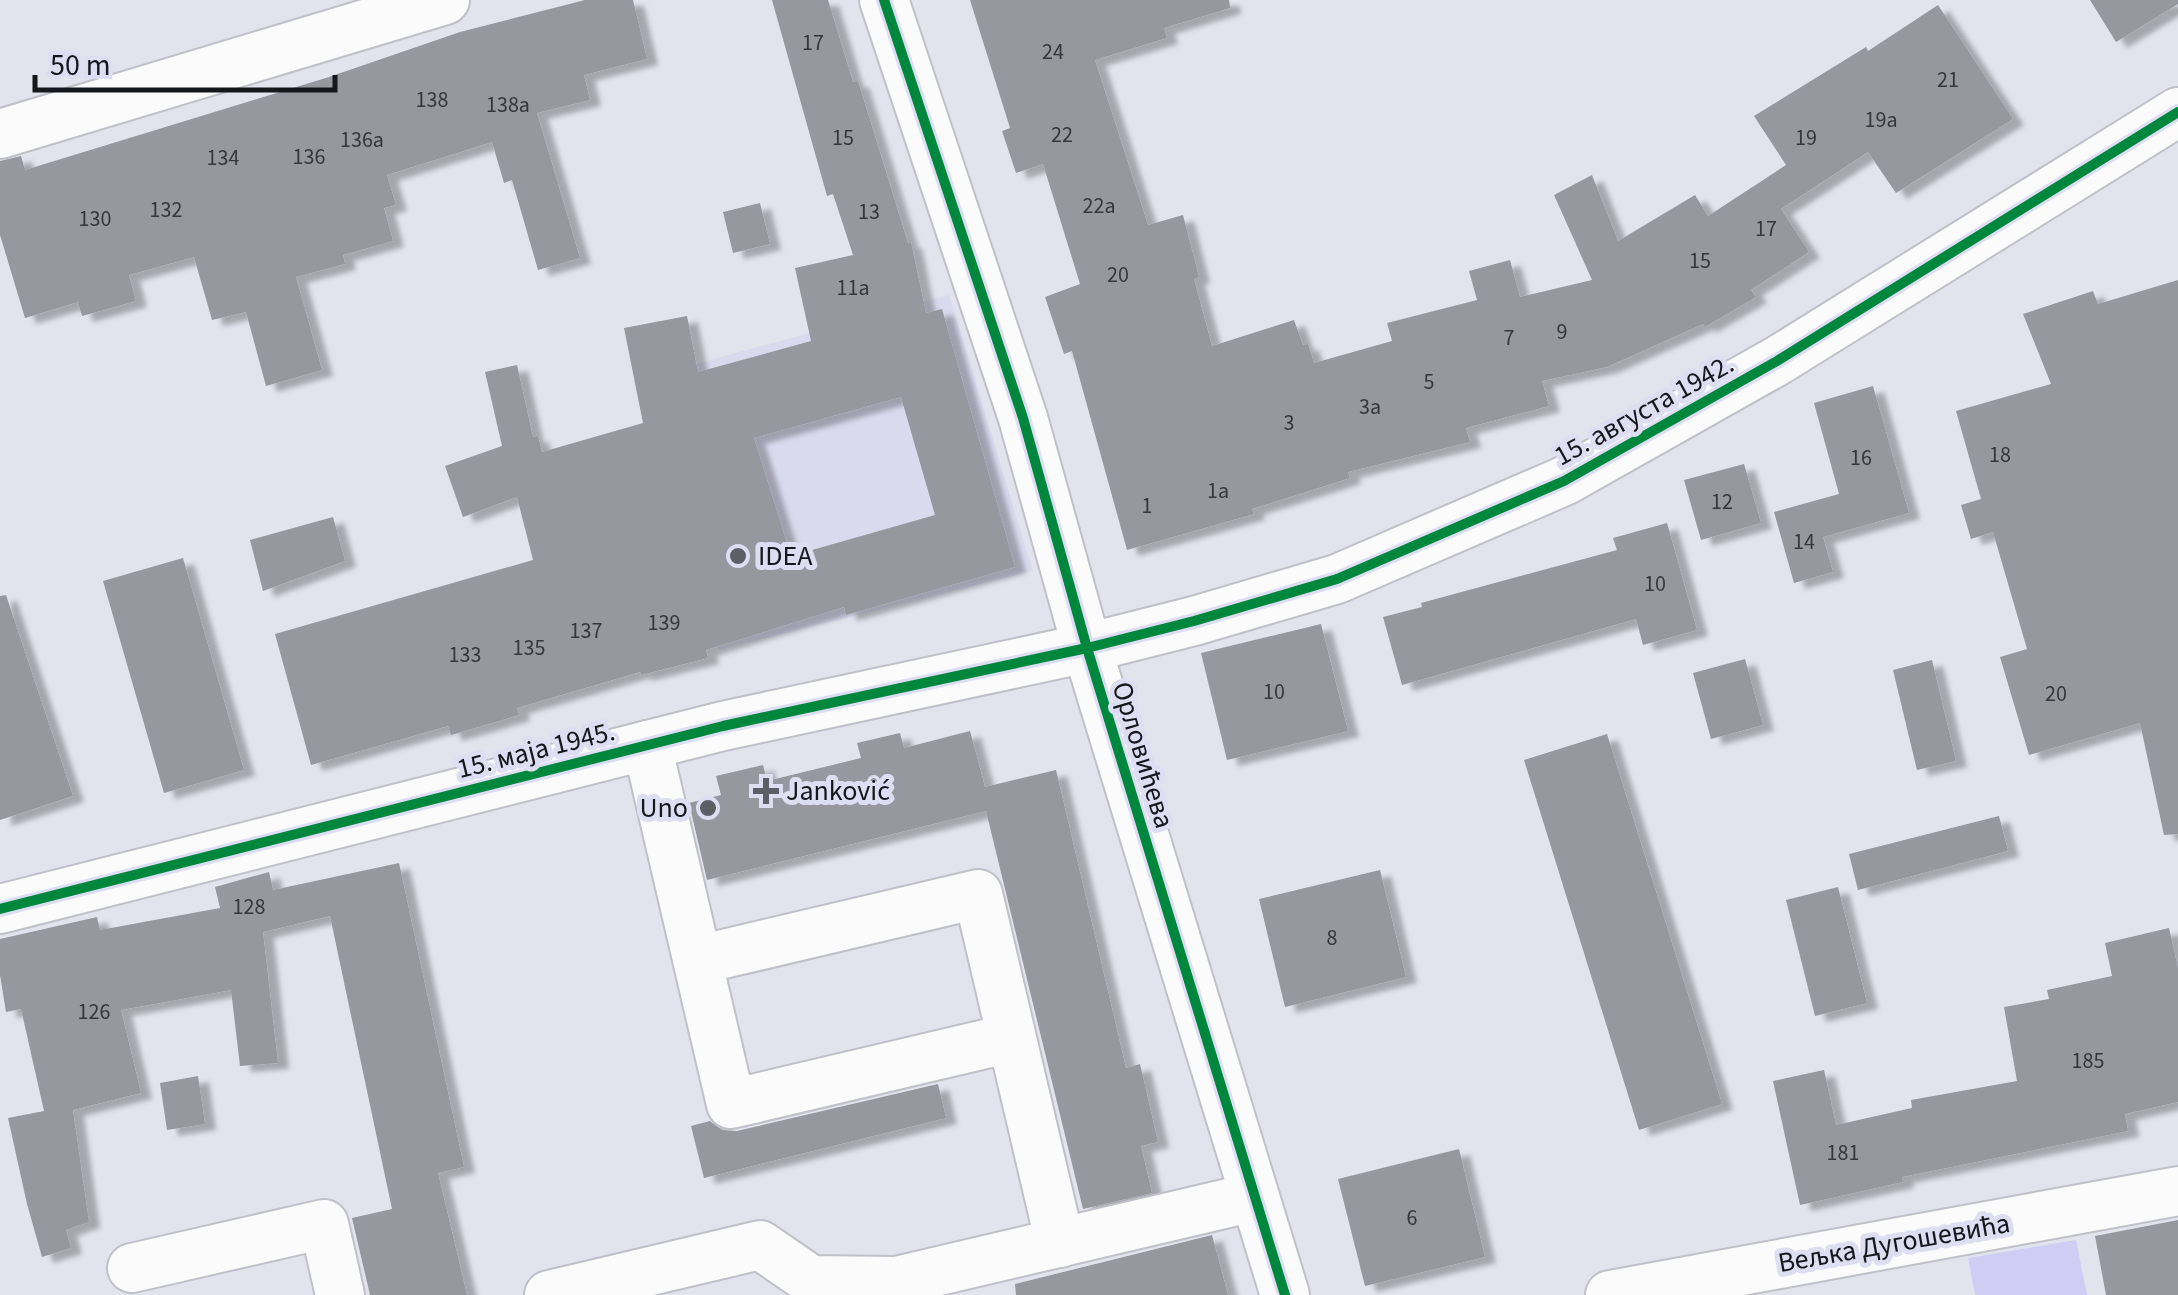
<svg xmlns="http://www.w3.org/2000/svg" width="2178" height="1295" viewBox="0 0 2178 1295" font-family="'Source Sans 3',sans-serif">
<defs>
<filter id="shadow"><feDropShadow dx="11" dy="6" stdDeviation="2.5" flood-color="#0004"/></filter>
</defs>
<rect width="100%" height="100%" fill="#e3e3ee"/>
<polygon fill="#dadaef" points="949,295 1033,571 718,650 633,381"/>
<polygon fill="#cfcdf4" points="2076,1240 2087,1295 1975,1295 1968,1258"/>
<g fill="#97979f" fill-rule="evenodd" filter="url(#shadow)">
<polygon points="585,0 633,0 647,59 584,75 590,100 537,113 580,258 538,270 512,180 504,183 492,142 387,175 396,205 384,208 393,241 343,255 345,264 296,277 322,370 266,386 246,312 212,320 194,257 129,275 136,301 82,316 78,302 25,318 0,235 0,161 21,156 25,170 329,77 460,32"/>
<path d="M772 0H828L853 82 858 81 908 243 911 242 926 313 942 309 1015 567 846 615 844 607 706 650 708 658 641 675 640 672 517 708 519 715 451 735 448 726 311 765 275 634 533 560 517 497 463 517 445 466 502 446 485 372 517 365 533 437 538 436 542 452 643 423 624 328 687 316 698 372 811 341 795 268 853 255 833 194 827 196ZM901 397 935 515 791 556 754 438Z"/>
<polygon points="970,0 1229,0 1230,8 1164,28 1167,38 1095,60 1148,225 1183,215 1199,277 1194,279 1212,346 1294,320 1303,345 1308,344 1314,363 1392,341 1387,323 1477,300 1469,271 1510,260 1520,297 1592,280 1554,195 1592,175 1618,241 1695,195 1708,216 1786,165 1754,116 1866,47 1868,51 1938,5 2013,119 1896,193 1868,152 1781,209 1809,252 1751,290 1756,297 1705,327 1703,324 1607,367 1542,381 1549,406 1466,428 1470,442 1348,472 1350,478 1252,509 1254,514 1127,550 1072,351 1064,354 1045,297 1080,284 1043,164 1016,173 1002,131 1010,128"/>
<polygon points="2090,0 2178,0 2178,4 2116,42"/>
<polygon points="760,203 770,244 733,253 723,212"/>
<polygon points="2178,280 2178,834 2164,835 2140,723 2029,755 2000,657 2027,649 1993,532 1971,539 1961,505 1981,499 1956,411 2051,384 2023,314 2093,291 2098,304"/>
<polygon points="1873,386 1909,513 1823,537 1833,572 1794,583 1774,512 1839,494 1814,403"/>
<polygon points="1744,464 1761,523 1701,540 1684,480"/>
<polygon points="333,517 345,561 263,591 250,540"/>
<polygon points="1667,523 1697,630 1643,645 1636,619 1402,685 1383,617 1422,607 1421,603 1617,550 1613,538"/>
<polygon points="183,558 244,770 164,793 103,581"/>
<polygon points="6,595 73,796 0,820 0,596"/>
<polygon points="1321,624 1348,731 1227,760 1201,653"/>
<polygon points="1745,659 1763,725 1711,739 1693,673"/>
<polygon points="1932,660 1956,761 1917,770 1893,670"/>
<polygon points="970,731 985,787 1056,770 1126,1068 1140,1064 1158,1142 1141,1146 1152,1193 1083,1209 986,811 707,880 689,803 721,795 716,776 763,765 767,781 861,758 857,743 900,733 904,748"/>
<polygon points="1607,734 1722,1104 1639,1130 1524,760"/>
<polygon points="1999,816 2008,851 1858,890 1849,854"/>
<polygon points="399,863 464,1167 438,1173 467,1295 370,1295 352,1218 392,1209 330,916 263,932 278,1063 240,1066 231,990 121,1010 141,1093 73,1110 89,1222 66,1230 71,1248 42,1257 27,1204 8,1118 44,1111 21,1009 6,1012 0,975 0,939 97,917 100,930 220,908 215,887 269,872 273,890"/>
<polygon points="1380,870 1406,977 1285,1007 1259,899"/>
<polygon points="1838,887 1867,1003 1815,1016 1786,900"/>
<polygon points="2169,928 2178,968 2178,1102 2125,1114 2128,1131 1902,1177 1903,1182 1800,1205 1773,1081 1824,1070 1836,1125 1912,1108 1911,1100 2017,1081 2004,1007 2049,999 2047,990 2112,976 2105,943"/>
<polygon points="198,1076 205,1124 167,1130 160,1083"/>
<polygon points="938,1084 946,1118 704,1178 691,1126 710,1121 722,1130 737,1131"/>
<polygon points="1459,1149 1485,1257 1365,1286 1338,1179"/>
<polygon points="2178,1220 2178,1295 2106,1295 2095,1236"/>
<polygon points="1212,1235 1228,1295 1016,1295 1015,1284"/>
</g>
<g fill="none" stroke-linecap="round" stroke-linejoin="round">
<defs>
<g id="minor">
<polyline points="884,0 1023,418 1087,648 1285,1295"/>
<polyline points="0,134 445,0"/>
<polyline points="647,745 731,1104 1011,1038"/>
<polyline points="0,909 723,726 1087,648 1194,621 1337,579 1564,481 1777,361 2178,112"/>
<polyline points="698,960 978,894 1060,1243"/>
<polyline points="132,1268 324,1224 340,1295"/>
<polyline points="549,1295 760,1245 811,1280 896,1281 1254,1197"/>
<polyline points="1610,1295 2178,1191"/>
</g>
</defs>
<use href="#minor" stroke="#c0c0c8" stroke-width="52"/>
<use href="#minor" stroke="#fbfbfc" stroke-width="48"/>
<defs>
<g id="cycleway">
<polyline points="884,0 1023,418 1087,648 1285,1295"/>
<polyline points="0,909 723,726 1087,648 1194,621 1337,579 1564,481 1777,361 2178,112"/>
</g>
</defs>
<use href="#cycleway" stroke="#dedef3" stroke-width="16"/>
<use href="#cycleway" stroke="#00873e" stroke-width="10"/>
</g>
<g fill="#5e5e66" stroke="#dedef3" stroke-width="4">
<circle cx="738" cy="556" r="10"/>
<path d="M761 776h10v10h10v10h-10v10h-10v-10h-10v-10h10z"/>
<circle cx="708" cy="808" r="10"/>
</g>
<g text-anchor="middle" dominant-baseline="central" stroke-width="10" stroke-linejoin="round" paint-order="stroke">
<g font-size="22" fill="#36363e">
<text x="813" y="43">17</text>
<text x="1053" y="52">24</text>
<text x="1948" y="80">21</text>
<text x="432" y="100">138</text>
<text x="508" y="105">138a</text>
<text x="1881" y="120">19a</text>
<text x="1062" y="135">22</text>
<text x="843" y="138">15</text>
<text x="1806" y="138">19</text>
<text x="362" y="140">136a</text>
<text x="309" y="157">136</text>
<text x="223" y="158">134</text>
<text x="1099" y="206">22a</text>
<text x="166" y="210">132</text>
<text x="869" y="212">13</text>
<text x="95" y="219">130</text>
<text x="1766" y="229">17</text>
<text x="1700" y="261">15</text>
<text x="1118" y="275">20</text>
<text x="853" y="288">11a</text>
<text x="1562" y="332">9</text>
<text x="1509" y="338">7</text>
<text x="1429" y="382">5</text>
<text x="1370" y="407">3a</text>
<text x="1289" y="423">3</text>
<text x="2000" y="455">18</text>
<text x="1861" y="458">16</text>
<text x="1218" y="491">1a</text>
<text x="1722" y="502">12</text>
<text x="1147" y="506">1</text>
<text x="1804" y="542">14</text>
<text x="1655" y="584">10</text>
<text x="664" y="623">139</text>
<text x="586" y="631">137</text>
<text x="529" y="648">135</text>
<text x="465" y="655">133</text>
<text x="1274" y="692">10</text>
<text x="2056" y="694">20</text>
<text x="249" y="907">128</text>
<text x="1332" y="938">8</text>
<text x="94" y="1012">126</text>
<text x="2088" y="1061">185</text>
<text x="1843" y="1153">181</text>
<text x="1412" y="1218">6</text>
</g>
<g font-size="28" fill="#16161d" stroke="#dedef3">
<text transform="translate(1644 410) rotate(-29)">15. августа 1942.</text>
<text transform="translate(536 750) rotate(-14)">15. маја 1945.</text>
<text transform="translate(1143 755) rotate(73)">Орловићева</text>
<text transform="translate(1894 1243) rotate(-10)">Вељка Дугошевића</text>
</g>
<g font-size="28" fill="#16161d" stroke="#dedef3" text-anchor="start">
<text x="758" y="556">IDEA</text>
<text x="786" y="791">Janković</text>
<text x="688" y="808" text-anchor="end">Uno</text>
</g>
</g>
<path d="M35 75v15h300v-15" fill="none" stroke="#16161d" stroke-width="5"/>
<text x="50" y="75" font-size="30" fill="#16161d" stroke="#dedef3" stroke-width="8" paint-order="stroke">50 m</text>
</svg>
